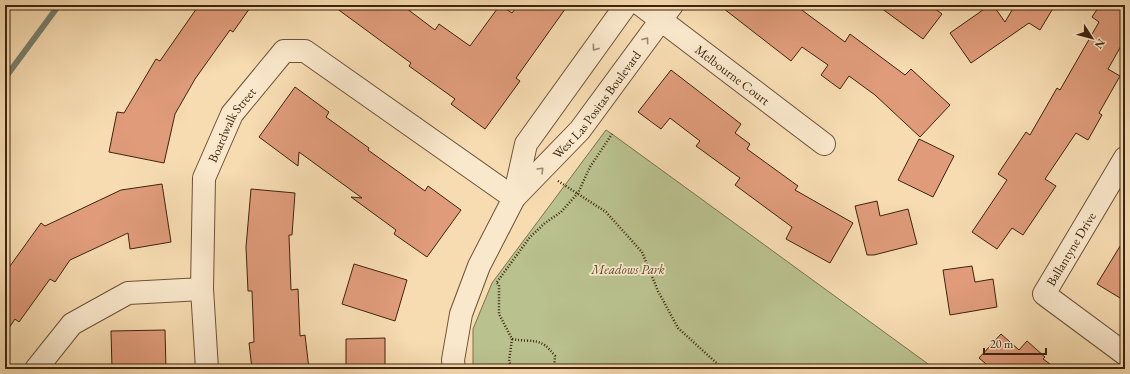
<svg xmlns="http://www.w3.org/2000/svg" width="1130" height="374" viewBox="0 0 1130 374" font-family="'EB Garamond',serif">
<rect width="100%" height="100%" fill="#f7dcb1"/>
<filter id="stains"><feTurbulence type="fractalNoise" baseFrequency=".005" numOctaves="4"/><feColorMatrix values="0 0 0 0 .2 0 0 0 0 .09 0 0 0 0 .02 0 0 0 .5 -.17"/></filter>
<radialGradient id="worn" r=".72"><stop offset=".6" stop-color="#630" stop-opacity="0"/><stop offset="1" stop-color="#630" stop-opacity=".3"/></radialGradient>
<polygon fill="#b9c18e" stroke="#7c724e" points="606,130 612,134 935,369 473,369 473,329 492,283"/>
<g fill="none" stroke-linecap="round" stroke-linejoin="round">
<polyline stroke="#777f6d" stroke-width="6" points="5,78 59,5"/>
</g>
<g fill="#df9b7a" stroke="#3f240e">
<polygon points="199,5 252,5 233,32 230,30 195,79 175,114 164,163 109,152 117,112 124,113 156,59 160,61"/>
<polygon points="332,5 402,5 435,30 439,24 470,46 500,5 512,13 518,5 568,5 516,78 520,81 485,129 451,104 455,99 409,66 411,63"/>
<polygon points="719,5 795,5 845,42 850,34 905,75 911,69 950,105 920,137 875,95 849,76 840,89 821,75 828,65 802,47 791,61"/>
<polygon points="877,5 930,5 942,14 923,39"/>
<polygon points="990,5 993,5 1005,22 1015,5 1055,5 1040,30 1029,23 971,63 950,33"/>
<polygon points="1100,5 1125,5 1125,39 1108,69 1120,76 1099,113 1102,115 1088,140 1076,133 1045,179 1056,186 1023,235 1012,228 997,249 972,232 1007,180 998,174 1026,132 1030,135 1057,88 1060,90 1099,22 1092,17"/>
<polygon points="671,70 741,124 735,133 750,144 747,149 798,186 795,190 853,223 830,263 786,239 792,227 735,185 740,178 696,146 700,141 670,118 661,129 638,112"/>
<polygon points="295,87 329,112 326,117 369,148 368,150 425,191 428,186 461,210 427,257 394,234 396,230 351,197 362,198 299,152 298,166 259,137"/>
<polygon points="919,139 954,156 933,197 898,180"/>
<polygon points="162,184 171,242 130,249 128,233 70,260 55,282 50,279 19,322 15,319 5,334 5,273 41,223 45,226 121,190"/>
<polygon points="251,189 295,193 292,235 289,235 291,290 298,289 300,336 305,335 309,369 252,369 249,343 254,342 252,291 248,291 246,247"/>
<polygon points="877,201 880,216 908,209 917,244 874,255 867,255 855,206"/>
<polygon points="1125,238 1125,301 1097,284"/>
<polygon points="354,264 407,280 395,321 342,304"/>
<polygon points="972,266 975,282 993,279 997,307 950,315 943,270"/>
<polygon points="165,330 166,369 112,369 111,331"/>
<polygon points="1001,334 1019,350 1027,341 1045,357 1043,359 1057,369 992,369 979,358"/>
<polygon points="385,338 385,369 346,369 346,339"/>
</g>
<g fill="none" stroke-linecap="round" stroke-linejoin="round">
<defs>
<g id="street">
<path id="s1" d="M641 5 824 144"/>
<polyline points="1125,158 1044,294 1125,354"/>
<path id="s2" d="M514 198 580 130 672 5"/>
<polyline points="202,289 207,369"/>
<path id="s3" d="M36 369 72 324 128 293 202 289 204 178 232 114 284 51H305L514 198"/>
<polyline points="454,369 453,360 461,314 479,266 514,198 526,144 626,5"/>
</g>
</defs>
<use href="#street" stroke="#6d5237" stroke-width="24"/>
<g stroke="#3f240e" stroke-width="2.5" stroke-dasharray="1 2" stroke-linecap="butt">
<polyline points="558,181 606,212 642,252 658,291 678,328 723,369"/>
<polyline points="497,282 530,237 545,223 561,212 578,193 590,167 612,134"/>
<polyline points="497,283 499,285 499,314 512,339 509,361 512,369"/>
<path d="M512 339C534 343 540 336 555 356L554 369"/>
</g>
<use href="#street" stroke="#fae8cc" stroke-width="22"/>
</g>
<defs><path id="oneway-chevron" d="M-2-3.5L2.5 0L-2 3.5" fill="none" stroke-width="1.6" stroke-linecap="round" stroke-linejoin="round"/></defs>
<g stroke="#9c866d">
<use href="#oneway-chevron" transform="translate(646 40) rotate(-54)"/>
<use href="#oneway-chevron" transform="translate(595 48) rotate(126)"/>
<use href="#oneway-chevron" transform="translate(541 170) rotate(-45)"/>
</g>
<g text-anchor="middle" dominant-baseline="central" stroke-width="3.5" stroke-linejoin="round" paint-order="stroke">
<g font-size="13" fill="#3f240e" stroke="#fae8cc">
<text stroke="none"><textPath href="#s1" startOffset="115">Melbourne Court</textPath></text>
<text stroke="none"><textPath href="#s2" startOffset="125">West Las Positas Boulevard</textPath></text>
<text stroke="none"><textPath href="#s3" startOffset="367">Boardwalk Street</textPath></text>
<text transform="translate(1071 249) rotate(-59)">Ballantyne Drive</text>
</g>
<g font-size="13" font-style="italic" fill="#5e4b2e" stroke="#fae8cc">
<text x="628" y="269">Meadows Park</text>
</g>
</g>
<rect width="1130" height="374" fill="none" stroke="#f7dcb1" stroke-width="20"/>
<rect x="6" y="6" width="1118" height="362" fill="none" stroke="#3f240e" stroke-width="2"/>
<rect x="10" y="10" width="1110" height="354" fill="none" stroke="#3f240e"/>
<g transform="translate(1092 38) rotate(126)" stroke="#fae8cc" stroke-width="3" paint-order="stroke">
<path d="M0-3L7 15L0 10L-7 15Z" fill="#3f240e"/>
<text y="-6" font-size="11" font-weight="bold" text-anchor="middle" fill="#3f240e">N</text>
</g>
<path d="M984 348v6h62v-6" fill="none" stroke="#3f240e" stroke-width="2"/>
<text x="990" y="348" font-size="12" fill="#3f240e" stroke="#fae8cc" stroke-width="3" paint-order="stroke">20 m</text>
<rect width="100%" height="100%" filter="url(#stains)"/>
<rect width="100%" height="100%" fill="url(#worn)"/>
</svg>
